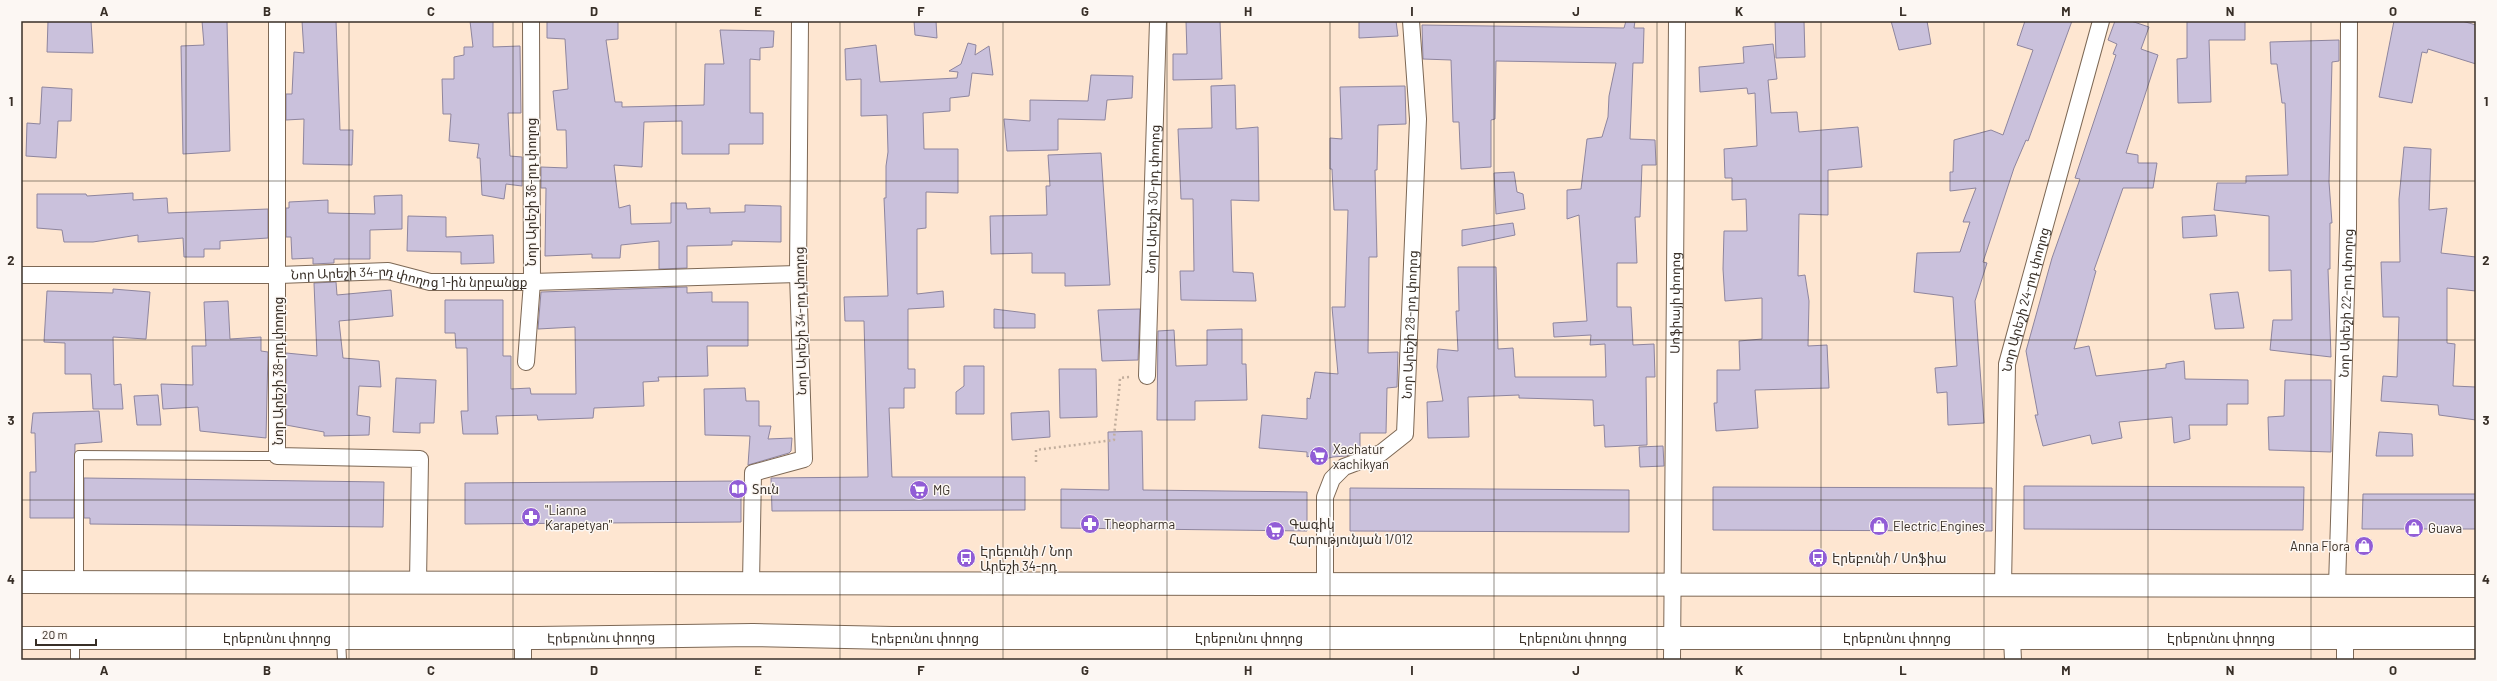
<svg xmlns="http://www.w3.org/2000/svg" width="2497" height="681" viewBox="0 0 2497 681" font-family="Barlow,'Noto Sans Armenian',sans-serif">
<rect width="100%" height="100%" fill="#fee6d1"/>
<g fill="#cac1dc" stroke="#8e859e">
<polygon points="48,21 91,21 93,53 47,52"/>
<polygon points="202,21 227,21 230,151 183,154 181,46 204,45"/>
<polygon points="302,21 336,21 340,130 353,130 352,165 303,164 304,119 286,120 286,94 292,94 294,52 304,53"/>
<polygon points="470,21 493,21 493,47 520,46 521,113 508,113 510,156 522,157 522,186 506,184 504,199 482,195 480,158 477,158 479,144 449,141 451,114 443,114 442,79 454,79 454,57 464,55 464,47 473,47"/>
<polygon points="547,21 618,21 618,39 606,40 615,102 622,102 622,107 704,105 705,64 724,64 720,30 774,31 773,47 760,48 760,60 750,59 750,113 763,113 763,144 729,144 729,154 682,154 682,121 644,122 642,167 614,165 619,208 630,205 631,224 671,223 671,203 686,203 687,209 710,208 710,213 745,212 745,205 781,206 781,242 732,241 732,245 687,246 687,268 659,269 659,241 621,245 620,258 592,258 592,254 545,256 546,188 541,188 541,167 567,168 566,130 557,130 553,91 568,89 565,39 547,38"/>
<polygon points="914,21 936,21 937,38 915,35"/>
<polygon points="1186,21 1220,21 1222,79 1173,80 1173,54 1187,54"/>
<polygon points="1359,21 1396,21 1398,36 1359,38"/>
<polygon points="1626,21 1635,21 1634,28 1644,28 1643,63 1633,63 1630,139 1655,140 1656,165 1642,165 1640,217 1635,217 1637,263 1617,263 1617,307 1631,307 1633,345 1654,344 1655,377 1646,377 1647,445 1605,447 1604,425 1594,426 1593,400 1519,398 1519,395 1468,397 1469,437 1428,438 1427,402 1443,401 1437,367 1438,349 1458,351 1456,311 1459,311 1458,267 1496,267 1498,349 1513,348 1515,377 1606,377 1605,344 1590,345 1591,335 1554,337 1553,323 1587,321 1579,215 1567,219 1567,190 1581,189 1587,139 1602,137 1608,117 1609,96 1616,63 1496,61 1495,119 1491,120 1491,167 1461,169 1459,122 1453,122 1451,60 1423,59 1422,25 1624,28"/>
<polygon points="1775,21 1804,21 1805,57 1776,58"/>
<polygon points="1891,21 1927,21 1931,44 1899,50"/>
<polygon points="2025,21 2072,21 2028,141 2026,140 2014,168 1983,262 1987,263 1975,301 1984,423 1948,425 1947,392 1937,393 1935,368 1957,366 1953,297 1914,292 1917,253 1960,252 1970,222 1963,222 1976,188 1950,191 1950,172 1953,172 1954,140 1991,130 2003,135 2033,50 2017,45"/>
<polygon points="2115,21 2131,21 2149,27 2141,49 2158,55 2126,153 2138,155 2138,163 2157,163 2153,188 2123,188 2094,270 2096,271 2074,349 2089,346 2096,376 2166,368 2166,364 2184,361 2185,379 2248,380 2248,404 2227,404 2227,425 2189,425 2190,439 2174,443 2172,417 2119,422 2122,438 2092,444 2090,435 2043,446 2035,415 2038,415 2026,351 2052,258 2080,179 2075,178 2116,55 2113,54 2117,44 2108,40"/>
<polygon points="2187,21 2245,21 2245,40 2209,40 2211,102 2178,103 2177,59 2187,58"/>
<polygon points="2394,21 2462,21 2476,25 2476,64 2428,49 2427,53 2422,52 2412,103 2379,97"/>
<polygon points="2339,40 2339,61 2332,62 2329,182 2332,223 2330,223 2330,269 2328,269 2331,357 2270,350 2273,320 2292,320 2291,270 2269,271 2269,216 2214,210 2217,183 2246,183 2246,176 2288,175 2285,103 2282,103 2277,64 2271,64 2270,42"/>
<polygon points="968,43 976,45 975,55 989,46 993,75 972,73 969,96 950,98 950,111 923,113 924,149 958,149 958,193 926,192 926,228 917,229 917,294 943,291 944,307 908,309 908,369 915,369 915,388 904,388 904,408 889,408 892,477 1025,477 1025,510 772,511 771,478 868,477 864,321 845,321 844,297 888,296 884,198 886,198 886,166 888,152 887,115 861,116 861,79 846,80 845,49 876,45 880,82 957,78 958,72 949,71 961,64"/>
<polygon points="1773,44 1777,79 1768,80 1771,113 1797,112 1799,132 1858,127 1862,167 1828,170 1828,215 1799,214 1798,276 1805,275 1809,301 1808,346 1827,345 1829,388 1755,390 1758,428 1716,431 1714,403 1717,403 1717,370 1740,370 1739,341 1762,339 1762,298 1725,301 1723,269 1724,231 1747,231 1746,199 1732,200 1732,178 1725,178 1724,149 1757,146 1755,93 1748,94 1747,88 1700,92 1699,67 1744,63 1743,47"/>
<polygon points="1091,75 1133,76 1132,98 1107,100 1105,120 1058,119 1058,150 1007,151 1004,119 1030,121 1030,100 1088,101"/>
<polygon points="1235,85 1236,129 1258,127 1259,201 1231,200 1233,272 1253,273 1256,301 1181,300 1180,271 1194,271 1193,199 1181,199 1178,129 1212,128 1211,86"/>
<polygon points="1405,86 1406,124 1378,125 1377,170 1375,170 1377,257 1369,257 1368,353 1398,352 1397,387 1387,388 1386,433 1360,433 1360,451 1346,456 1333,457 1313,462 1312,455 1307,457 1307,452 1259,448 1262,415 1307,419 1307,398 1310,399 1315,372 1338,374 1332,307 1345,307 1348,210 1334,210 1332,169 1330,169 1330,138 1342,139 1340,87"/>
<polygon points="42,87 72,89 71,121 58,121 56,158 26,156 27,123 40,124"/>
<polygon points="2404,147 2431,149 2429,210 2447,208 2441,253 2476,257 2476,291 2447,288 2447,343 2455,344 2453,386 2476,387 2476,420 2439,415 2438,405 2381,401 2383,376 2397,377 2399,317 2383,317 2381,262 2400,262 2399,199"/>
<polygon points="1101,153 1110,285 1065,286 1065,273 1032,273 1032,253 991,254 990,216 1047,215 1046,186 1050,186 1048,155"/>
<polygon points="1514,172 1517,192 1523,194 1525,209 1496,214 1494,173"/>
<polygon points="133,193 133,200 167,198 168,213 268,209 268,238 220,241 220,249 204,249 204,257 184,257 183,238 138,242 138,235 93,242 64,242 62,230 37,228 37,194 86,194 87,196"/>
<polygon points="402,195 402,229 370,230 370,259 334,259 334,263 313,264 313,258 292,259 291,237 286,237 286,208 289,208 289,202 328,200 328,213 375,214 374,196"/>
<polygon points="2215,215 2217,236 2183,238 2182,217"/>
<polygon points="408,216 446,217 446,237 493,235 494,263 461,264 461,252 407,251"/>
<polygon points="1513,223 1515,235 1462,246 1462,230"/>
<polygon points="336,282 337,295 391,290 393,316 339,321 343,358 379,361 381,387 359,386 357,415 370,417 369,435 324,436 324,432 286,425 286,353 317,356 314,283"/>
<polygon points="687,287 687,293 712,292 712,302 748,302 748,346 707,346 708,376 658,377 659,381 643,382 644,406 594,408 593,418 538,420 537,415 496,416 498,434 463,434 461,411 468,411 467,348 456,348 455,333 445,333 445,300 503,300 503,356 511,356 511,389 530,388 531,394 576,394 575,327 538,329 541,292"/>
<polygon points="113,289 150,292 146,339 113,337 114,385 121,384 123,409 93,409 91,374 65,374 65,343 44,342 47,291 113,293"/>
<polygon points="2238,292 2244,328 2215,329 2210,294"/>
<polygon points="228,301 230,339 261,337 261,351 268,352 266,438 200,431 198,407 163,409 161,384 193,385 192,346 206,346 204,302"/>
<polygon points="994,309 1035,314 1035,328 994,328"/>
<polygon points="1140,309 1138,360 1102,361 1098,310"/>
<polygon points="1242,329 1242,364 1246,364 1247,400 1195,401 1195,420 1157,420 1158,331 1174,330 1176,366 1207,365 1207,330"/>
<polygon points="964,366 984,366 984,414 956,414 956,392 964,386"/>
<polygon points="1059,369 1096,369 1097,417 1060,418"/>
<polygon points="396,378 436,380 434,423 420,423 420,433 393,432"/>
<polygon points="2285,380 2331,380 2331,452 2269,450 2268,417 2284,416"/>
<polygon points="745,388 746,401 759,401 759,426 771,426 768,439 792,438 791,451 789,453 748,465 750,436 705,435 704,389"/>
<polygon points="158,395 161,425 137,425 134,396"/>
<polygon points="99,411 102,442 75,444 74,518 30,518 30,472 36,472 35,433 31,433 33,413"/>
<polygon points="1049,411 1050,437 1012,440 1011,413"/>
<polygon points="1142,431 1143,490 1307,492 1307,531 1061,528 1061,489 1109,490 1108,432"/>
<polygon points="2379,432 2412,434 2413,456 2376,456"/>
<polygon points="1663,446 1664,466 1640,467 1639,447"/>
<polygon points="84,478 384,482 383,527 90,524 90,518 84,518"/>
<polygon points="741,481 741,522 465,524 465,483"/>
<polygon points="2024,486 2304,487 2303,530 2024,529"/>
<polygon points="1713,487 1992,488 1992,531 1713,530"/>
<polygon points="1350,488 1629,490 1629,532 1350,531"/>
<polygon points="2363,494 2476,494 2476,529 2362,529"/>
</g>
<g fill="none" stroke-linecap="round" stroke-linejoin="round">
<defs>
<g id="service">
<polyline points="79,582 79,455 277,456"/>
<polyline points="341,639 342,660"/>
<polyline points="75,660 75,639"/>
</g>
<g id="minor">
<polyline points="277,21 277,456 420,459 418,582"/>
<path id="s1" d="M21 275H279L388 271 430 282H532L798 274"/>
<polyline points="526,362 532,282 531,21"/>
<path id="s2" d="M1147 376 1158 21"/>
<polyline points="751,583 753,473 804,459 798,274 800,21"/>
<path id="s3" d="M1325 584V497L1332 479 1344 467 1381 453 1405 434 1418 119 1411 21"/>
<path id="s4" d="M2003 586 2007 364 2101 21"/>
<path id="s5" d="M2337 586 2348 228 2349 21"/>
<polyline points="523,638 523,660"/>
<polyline points="2012,638 2013,660"/>
<polyline points="2345,638 2345,660"/>
<path id="s6" d="M1672 660 1677 21"/>
</g>
<g id="primary">
<polyline points="21,582 2476,586"/>
<path id="s7" d="M21 638H538L753 635 892 638H2476"/>
</g>
</defs>
<use href="#service" stroke="#7d6855" stroke-width="10"/>
<use href="#minor" stroke="#7d6855" stroke-width="18"/>
<use href="#primary" stroke="#7d6855" stroke-width="24"/>
<path stroke="#c2ae9d" stroke-width="2.5" stroke-dasharray="2 3" stroke-linecap="butt" d="M1036 462V450L1114 440C1115 419 1119 399 1120 378L1130 377"/>
<use href="#service" stroke="#fff" stroke-width="8"/>
<use href="#minor" stroke="#fff" stroke-width="16"/>
<use href="#primary" stroke="#fff" stroke-width="22"/>
</g>
<path fill="none" stroke="#382f27" stroke-width="1" stroke-opacity="0.55" d="M186 21V660M349 21V660M513 21V660M676 21V660M840 21V660M1003 21V660M1167 21V660M1330 21V660M1494 21V660M1657 21V660M1821 21V660M1984 21V660M2148 21V660M2311 21V660M21 181H2476M21 340H2476M21 500H2476"/>
<defs>
<symbol id="supermarket-disc" viewBox="-11 -11 22 22"><circle r="9.5" fill="#915dd6" stroke="#fcf7f3"/><path d="M-6-5.5h2.5l.6 2H6L4.5 2H-2.5L-4.4-4H-6ZM-1.5 3.2a1.3 1.3 0 1 0 .1 0ZM3 3.2a1.3 1.3 0 1 0 .1 0Z" fill="#fff"/></symbol>
<symbol id="library-disc" viewBox="-11 -11 22 22"><circle r="9.5" fill="#915dd6" stroke="#fcf7f3"/><path d="M-6-4Q-3-5.5-.7-3.5V5Q-3 3-6 4ZM6-4Q3-5.5 .7-3.5V5Q3 3 6 4Z" fill="#fff"/></symbol>
<symbol id="pharmacy-disc" viewBox="-11 -11 22 22"><circle r="9.5" fill="#915dd6" stroke="#fcf7f3"/><path d="M-2-6h4v4h4v4h-4v4h-4v-4h-4v-4h4Z" fill="#fff"/></symbol>
<symbol id="shop-disc" viewBox="-11 -11 22 22"><circle r="9.5" fill="#915dd6" stroke="#fcf7f3"/><path d="M-5-2.5h2.3a2.7 3.5 0 0 1 5.4 0H5L5.5 6h-11ZM-1.5-2.5h3a1.5 2.3 0 0 0-3 0Z" fill="#fff"/></symbol>
<symbol id="bus-disc" viewBox="-11 -11 22 22"><circle r="9.5" fill="#915dd6" stroke="#fcf7f3"/><path d="M-5-6H5V4H4V6H2V4H-2V6H-4V4H-5ZM-3.5-4V0h7V-4ZM-3.5 1.2v1.5H-2V1.2ZM2 1.2v1.5H3.5V1.2Z" fill="#fff"/></symbol>
</defs>
<g fill-rule="evenodd">
<use href="#supermarket-disc" x="1308" y="445" width="22" height="22"/>
<use href="#library-disc" x="727" y="478" width="22" height="22"/>
<use href="#supermarket-disc" x="908" y="479" width="22" height="22"/>
<use href="#pharmacy-disc" x="520" y="506" width="22" height="22"/>
<use href="#pharmacy-disc" x="1079" y="513" width="22" height="22"/>
<use href="#shop-disc" x="1868" y="515" width="22" height="22"/>
<use href="#shop-disc" x="2403" y="517" width="22" height="22"/>
<use href="#supermarket-disc" x="1264" y="520" width="22" height="22"/>
<use href="#shop-disc" x="2353" y="535" width="22" height="22"/>
<use href="#bus-disc" x="955" y="547" width="22" height="22"/>
<use href="#bus-disc" x="1807" y="547" width="22" height="22"/>
</g>
<g text-anchor="middle" dominant-baseline="central" stroke-width="3" stroke-linejoin="round" paint-order="stroke">
<g font-size="13" fill="#382f27" stroke="#fcf7f3">
<text transform="translate(531 192) rotate(-90)">Նոր Արեշի 36-րդ փողոց</text>
<text stroke="none"><textPath href="#s2" startOffset="177">Նոր Արեշի 30-րդ փողոց</textPath></text>
<text stroke="none"><textPath href="#s1" startOffset="389">Նոր Արեշի 34-րդ փողոց 1-ին նրբանցք</textPath></text>
<text stroke="none"><textPath href="#s4" startOffset="289">Նոր Արեշի 24-րդ փողոց</textPath></text>
<text stroke="none"><textPath href="#s6" startOffset="357">Սոֆիայի փողոց</textPath></text>
<text stroke="none"><textPath href="#s5" startOffset="283">Նոր Արեշի 22-րդ փողոց</textPath></text>
<text transform="translate(800 321) rotate(-91)">Նոր Արեշի 34-րդ փողոց</text>
<text stroke="none"><textPath href="#s3" startOffset="303">Նոր Արեշի 28-րդ փողոց</textPath></text>
<text transform="translate(278 371) rotate(-90)">Նոր Արեշի 38-րդ փողոց</text>
<text stroke="none"><textPath href="#s7" startOffset="580">Էրեբունու փողոց</textPath></text>
<text stroke="none"><textPath href="#s7" startOffset="256">Էրեբունու փողոց</textPath></text>
<text stroke="none"><textPath href="#s7" startOffset="904">Էրեբունու փողոց</textPath></text>
<text stroke="none"><textPath href="#s7" startOffset="1228">Էրեբունու փողոց</textPath></text>
<text stroke="none"><textPath href="#s7" startOffset="1552">Էրեբունու փողոց</textPath></text>
<text stroke="none"><textPath href="#s7" startOffset="1876">Էրեբունու փողոց</textPath></text>
<text stroke="none"><textPath href="#s7" startOffset="2200">Էրեբունու փողոց</textPath></text>
</g>
<g font-size="13" fill="#382f27" stroke="#fcf7f3" text-anchor="start">
<text x="1333" y="449">Xachatur<tspan x="1333" dy="15">xachikyan</tspan></text>
<text x="752" y="489">Տուն</text>
<text x="933" y="490">MG</text>
<text x="545" y="510">"Lianna<tspan x="545" dy="15">Karapetyan"</tspan></text>
<text x="1104" y="524">Theopharma</text>
<text x="1289" y="524">Գագիկ<tspan x="1289" dy="15">Հարությունյան 1/012</tspan></text>
<text x="1893" y="526">Electric Engines</text>
<text x="2428" y="528">Guava</text>
<text x="2350" y="546" text-anchor="end">Anna Flora</text>
<text x="980" y="551">Էրեբունի / Նոր<tspan x="980" dy="15">Արեշի 34-րդ</tspan></text>
<text x="1832" y="558">Էրեբունի / Սոֆիա</text>
</g>
</g>
<rect width="2497" height="681" fill="none" stroke="#fcf7f3" stroke-width="44"/>
<path d="M36 639v6h60v-6" fill="none" stroke="#382f27" stroke-width="2"/>
<text x="42" y="639" font-size="12" fill="#382f27" stroke="#fcf7f3" stroke-width="3" paint-order="stroke">20 m</text>
<rect x="22" y="22" width="2453" height="637" fill="none" stroke="#382f27" stroke-width="1.5"/>
<g font-size="13" text-anchor="middle" font-weight="bold" fill="#382f27">
<text x="104" y="16">A</text>
<text x="267" y="16">B</text>
<text x="431" y="16">C</text>
<text x="594" y="16">D</text>
<text x="758" y="16">E</text>
<text x="921" y="16">F</text>
<text x="1085" y="16">G</text>
<text x="1248" y="16">H</text>
<text x="1412" y="16">I</text>
<text x="1576" y="16">J</text>
<text x="1739" y="16">K</text>
<text x="1903" y="16">L</text>
<text x="2066" y="16">M</text>
<text x="2230" y="16">N</text>
<text x="2393" y="16">O</text>
<text x="11" y="106">1</text>
<text x="2486" y="106">1</text>
<text x="11" y="265">2</text>
<text x="2486" y="265">2</text>
<text x="11" y="425">3</text>
<text x="2486" y="425">3</text>
<text x="11" y="584">4</text>
<text x="2486" y="584">4</text>
<text x="104" y="675">A</text>
<text x="267" y="675">B</text>
<text x="431" y="675">C</text>
<text x="594" y="675">D</text>
<text x="758" y="675">E</text>
<text x="921" y="675">F</text>
<text x="1085" y="675">G</text>
<text x="1248" y="675">H</text>
<text x="1412" y="675">I</text>
<text x="1576" y="675">J</text>
<text x="1739" y="675">K</text>
<text x="1903" y="675">L</text>
<text x="2066" y="675">M</text>
<text x="2230" y="675">N</text>
<text x="2393" y="675">O</text>
</g>
</svg>
